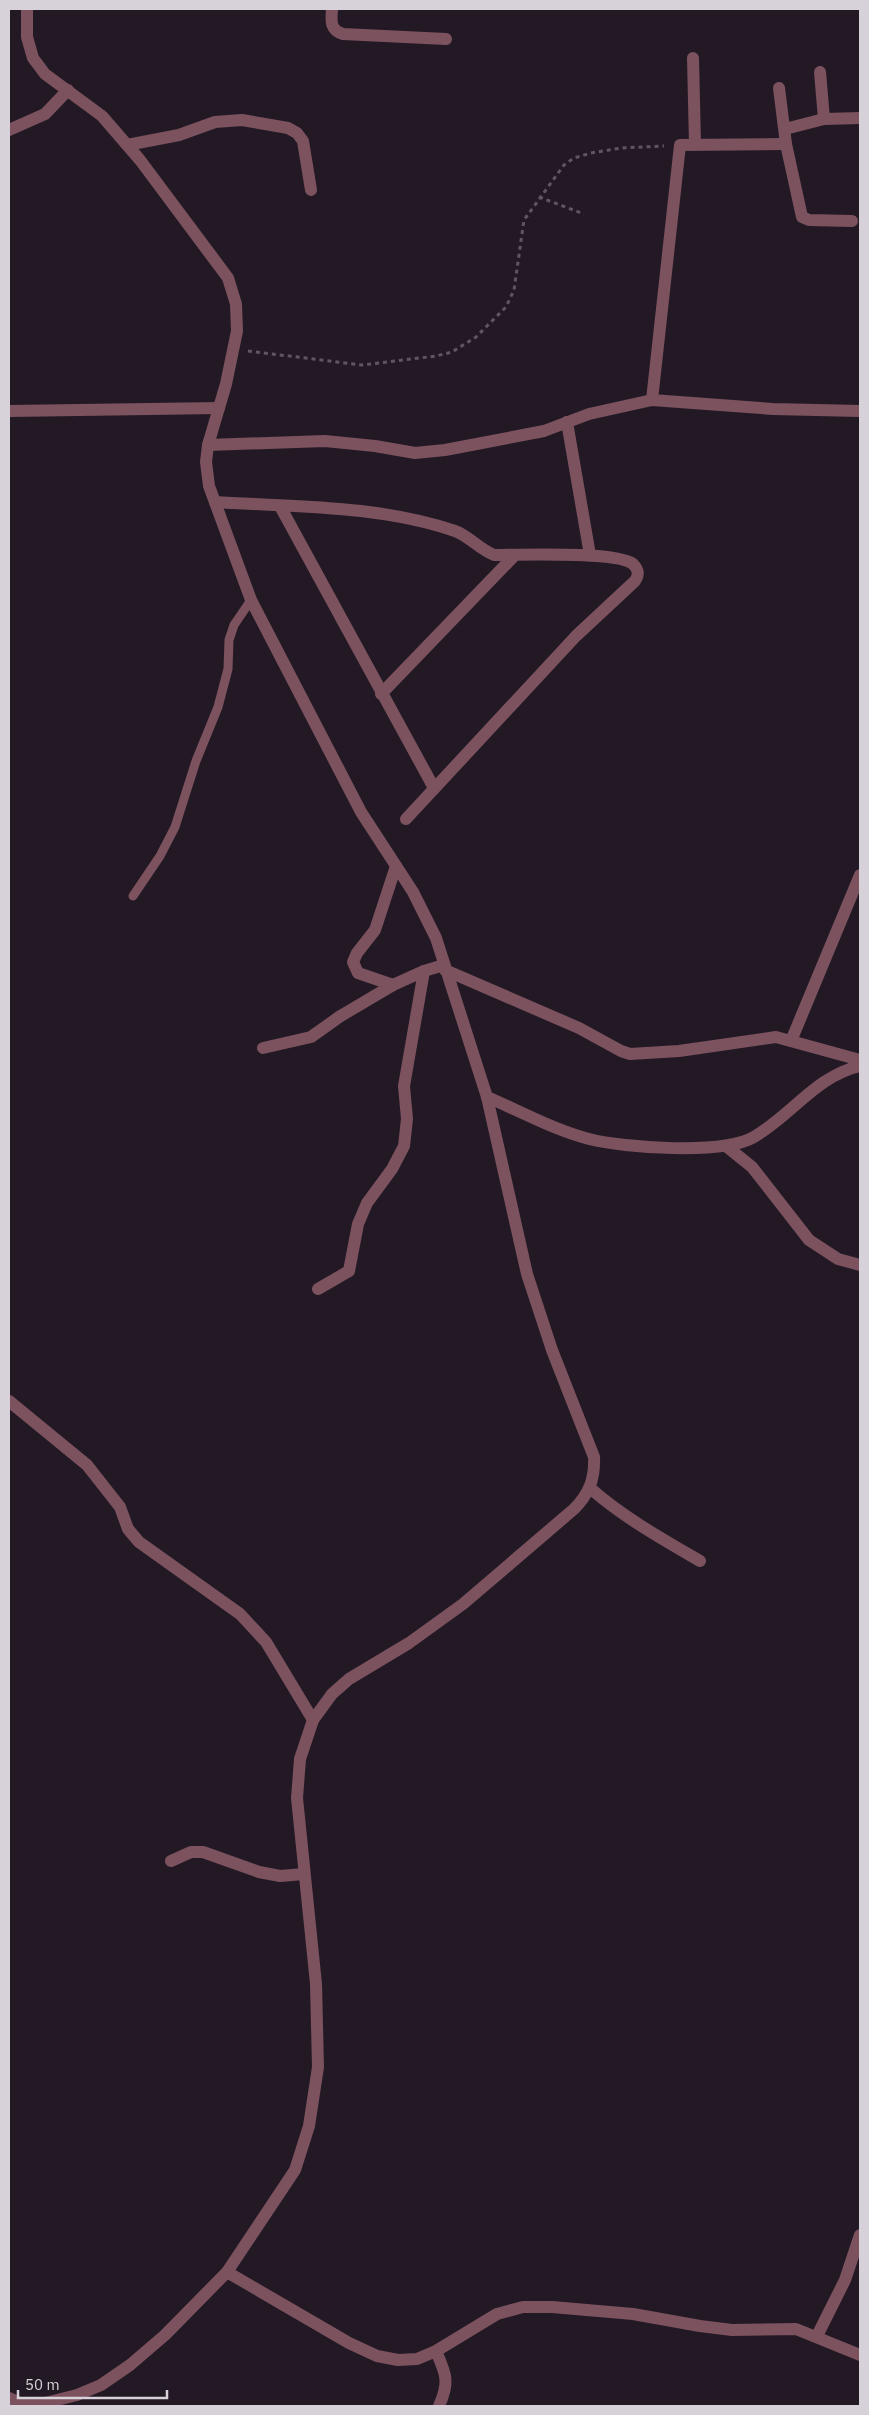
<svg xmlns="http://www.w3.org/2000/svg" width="869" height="2415" viewBox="0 0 869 2415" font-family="'IBM Plex Sans',sans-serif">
<rect width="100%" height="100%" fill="#231925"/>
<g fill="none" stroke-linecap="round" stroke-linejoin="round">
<g stroke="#5f5661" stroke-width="3" stroke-dasharray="4 4" stroke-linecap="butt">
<polyline points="539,197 584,214"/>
<polyline points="248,351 362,365 436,356 452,352 476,337 506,307 514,290 524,220 564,165 574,158 591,153 621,148 664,146"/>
</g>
<polyline stroke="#7b525e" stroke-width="9" points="133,896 160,856 175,827 196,761 218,707 228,669 229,640 234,625 251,600"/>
<g stroke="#7b525e" stroke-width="12">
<path d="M332 9C331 21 330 30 343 34L446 39"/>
<polyline points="693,58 695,144"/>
<polyline points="820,72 824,119"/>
<polyline points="779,88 786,144 802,217 809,220 852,221"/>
<polyline points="785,129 824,119 860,118"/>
<polyline points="9,130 45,114 68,90"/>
<polyline points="127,145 179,135 215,122 242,120 288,128 297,133 303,141 311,190"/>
<polyline points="652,400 680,145 786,144"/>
<polyline points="9,411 219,408"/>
<polyline points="567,422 590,555"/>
<polyline points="208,445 325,441 375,446 415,453 445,450 544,431 589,414 652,400 773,409 860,411"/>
<path d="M215 502C294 507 379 505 455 531 469 536 479 549 494 555 518 555 617 551 633 564 639 570 639 575 635 581L576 636 406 819"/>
<polyline points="280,506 434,788"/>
<polyline points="381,694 515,555"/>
<polyline points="445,970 579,1028 621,1051 630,1054 679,1051 776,1037 860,1060"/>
<polyline points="393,985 358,973 353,962 357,953 375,930 396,866"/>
<polyline points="791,1041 860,875"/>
<polyline points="263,1048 311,1037 339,1017 393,985 424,971 444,965"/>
<path d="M487 1097C520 1111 554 1130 589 1139 625 1148 723 1155 754 1137 792 1115 816 1076 860 1066"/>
<polyline points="726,1146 752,1167 809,1240 838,1259 860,1265"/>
<polyline points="318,1289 349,1271 358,1224 367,1203 392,1169 404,1146 407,1119 404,1086 424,971"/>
<polyline points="9,1401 87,1465 120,1507 128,1529 139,1542 240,1614 266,1642 313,1720"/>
<path d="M590 1488C623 1517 662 1539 700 1561"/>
<polyline points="171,1861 191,1852 203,1852 259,1872 280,1876 304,1874"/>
<polyline points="227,2272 349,2343 377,2356 398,2360 417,2359 436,2351 497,2314 523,2307 552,2307 633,2314 700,2326 732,2330 796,2329 860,2355"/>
<polyline points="817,2336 845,2280 860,2235"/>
<path d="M436 2351C446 2374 450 2382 439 2406"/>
<path d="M9 2398 20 2403H45L77 2395 101 2385 130 2365 165 2335 227 2272 295 2170 309 2126 318 2067 316 1984 297 1798 300 1759 313 1720 332 1694 349 1679 409 1643 463 1604 574 1509C589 1494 595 1479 594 1457L552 1350 527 1274 487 1097 436 938 413 892 361 812 251 600 209 486 206 462 208 445 226 384 237 331 236 304 228 278 140 160 102 116 45 74 33 58 27 37V9"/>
</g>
</g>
<rect width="869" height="2415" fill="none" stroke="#d7d1d9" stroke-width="20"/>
<path d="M18 2390v8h149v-8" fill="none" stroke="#d7d1d9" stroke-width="2.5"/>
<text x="25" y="2390" font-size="15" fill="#d7d1d9" stroke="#231925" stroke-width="4" paint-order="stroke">50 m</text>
</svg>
